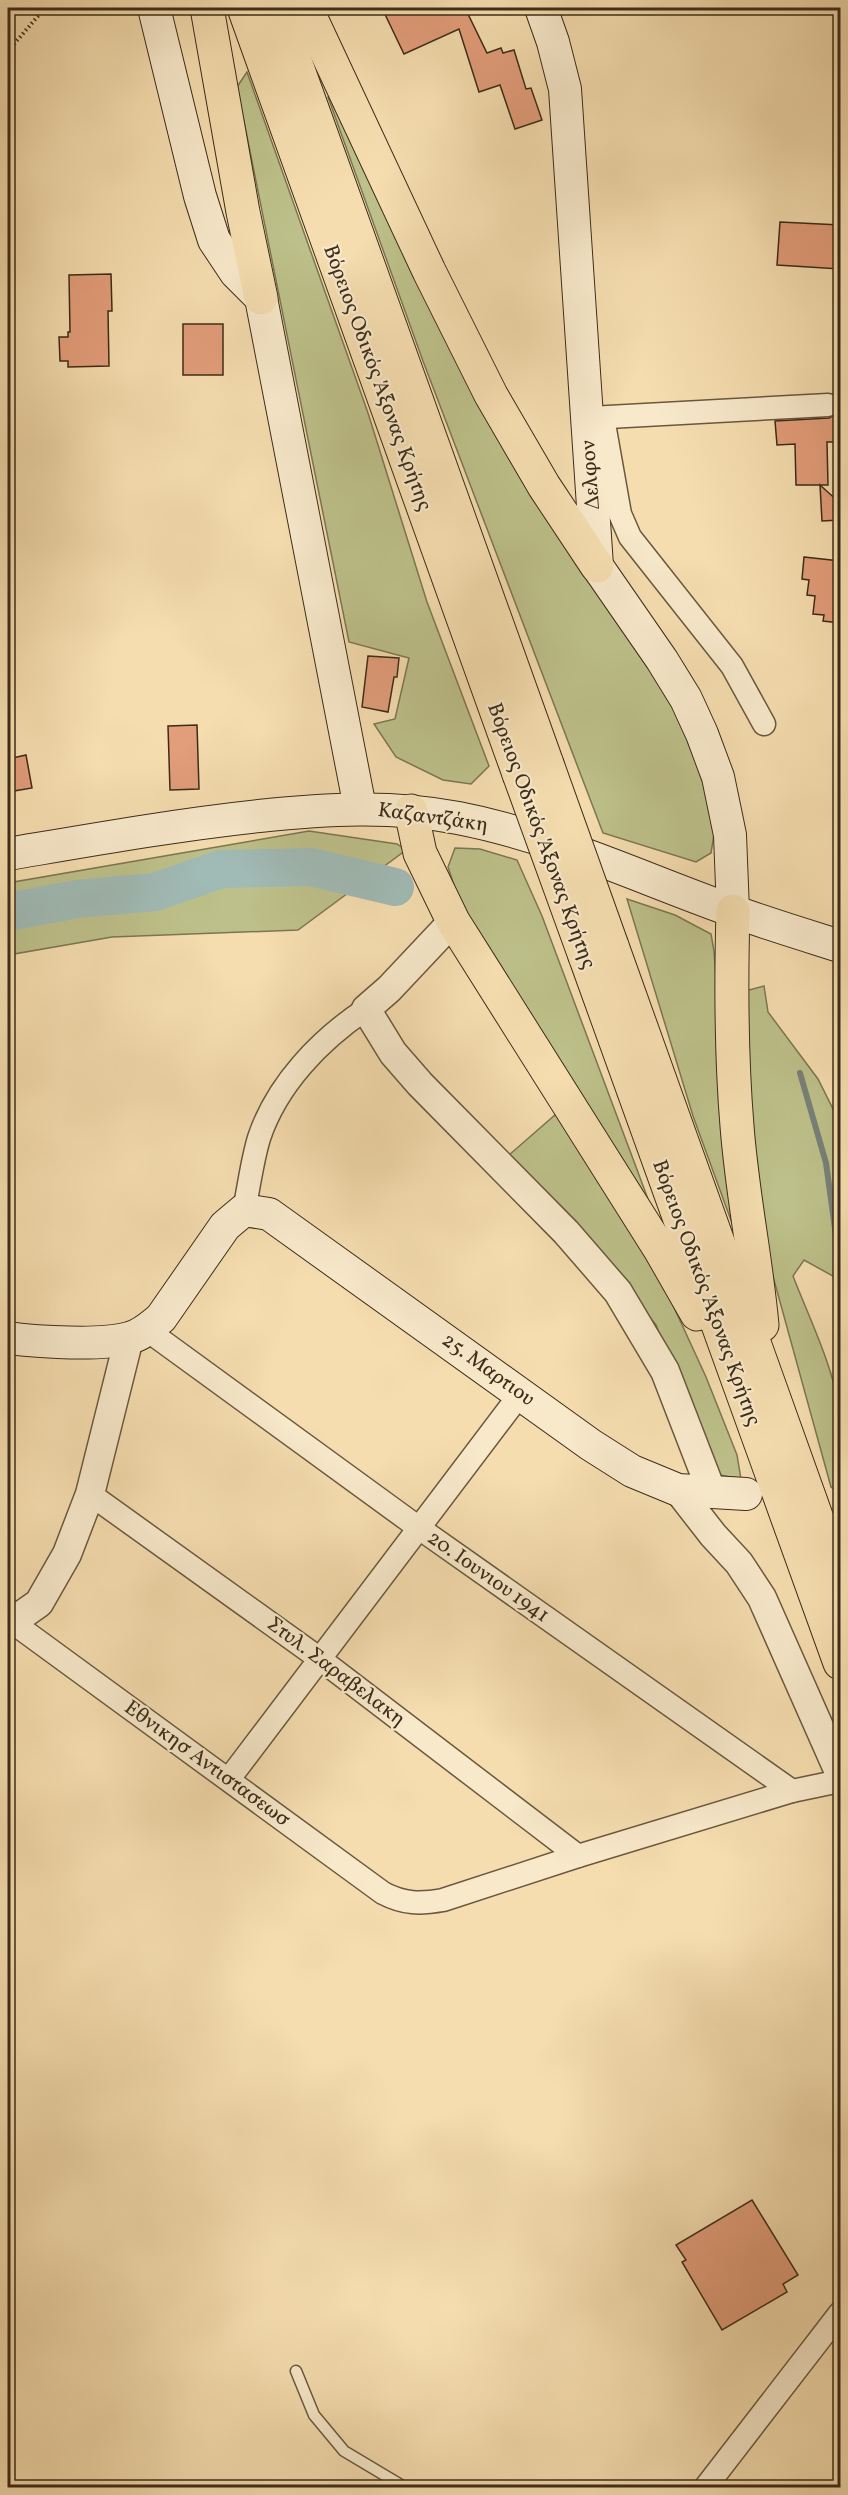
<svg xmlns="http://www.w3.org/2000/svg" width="848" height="2495" viewBox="0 0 848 2495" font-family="Vollkorn,serif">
<rect width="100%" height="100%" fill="#f5ddaf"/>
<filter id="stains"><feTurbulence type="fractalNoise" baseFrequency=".00333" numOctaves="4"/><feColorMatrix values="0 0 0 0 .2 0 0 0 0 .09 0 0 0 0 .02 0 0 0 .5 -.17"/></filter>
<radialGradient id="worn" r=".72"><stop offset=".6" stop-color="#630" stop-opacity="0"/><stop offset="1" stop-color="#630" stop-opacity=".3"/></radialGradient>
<g fill="#bdc08a" stroke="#7c7652" stroke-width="1.5">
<polygon points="247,72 368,413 427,602 489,766 471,784 443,780 396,757 374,724 395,719 409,658 349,642 237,87"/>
<polygon points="338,92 669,691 704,781 715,828 711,853 696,862 603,833 423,361 328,97"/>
<polygon points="309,831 397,844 406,850 298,930 112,937 8,955 8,883"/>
<polygon points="455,848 480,849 517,860 542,916 654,1215 462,910 448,867"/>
<polygon points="627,899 675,915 711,934 714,951 736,1234 693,1116"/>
<path d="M764 986 768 1012 818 1079 840 1123V1280L804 1260 793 1276C810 1320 833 1366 840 1412 844 1437 840 1466 837 1491L831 1487 755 1211 745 991Z"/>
<polygon points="563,1108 649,1253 706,1377 737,1455 741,1479 714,1474 656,1325 576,1225 509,1155"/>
</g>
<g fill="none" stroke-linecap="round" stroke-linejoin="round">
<polyline stroke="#788177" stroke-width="6" points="800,1073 826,1163 837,1243 840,1248"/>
<polyline stroke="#a0bab5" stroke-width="38" points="8,912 77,899 155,892 221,869 311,867 395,887"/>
</g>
<g fill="#e29d7a" stroke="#3c2c19" stroke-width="1.5">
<polygon points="382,8 465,8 487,53 501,48 503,53 514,50 526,89 531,88 542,120 515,129 500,85 479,92 459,29 404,54"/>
<polygon points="780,222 840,225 840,269 777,265"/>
<polygon points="111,274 112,311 108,311 109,366 68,367 68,361 60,361 59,337 68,337 68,332 70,332 69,275"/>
<rect x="183" y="324" width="40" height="51"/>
<polygon points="840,412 840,442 827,442 828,485 796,485 795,444 777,445 775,421 829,418"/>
<polygon points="820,485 840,503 840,520 822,521"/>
<polygon points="804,557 840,561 840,623 823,621 824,615 813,614 815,596 807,595 809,580 802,579"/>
<polygon points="368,656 399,658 397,677 394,677 388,712 362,707"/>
<polygon points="197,725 199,789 170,790 168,726"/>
<polygon points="26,755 32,788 8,792 8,759"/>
<polygon points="752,2200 798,2275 783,2284 787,2292 722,2330 682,2262 686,2260 676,2245"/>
</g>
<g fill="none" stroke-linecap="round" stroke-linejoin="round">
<polyline stroke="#d0ba91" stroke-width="32" stroke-dasharray="32 16" stroke-linecap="butt" points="788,1501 840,1510"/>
<defs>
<polyline id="service" points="296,2371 314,2415 344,2451 406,2488"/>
<g id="minor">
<polyline points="590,418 828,405"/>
<polyline points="603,418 620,514 630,537 732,666 764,724"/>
<path d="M244 1210C249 1187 252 1161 259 1138 277 1084 320 1040 366 1009"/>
<polyline points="147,1330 419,1528 792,1791 840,1781"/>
<polyline points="90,1494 320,1659 578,1856"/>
<path d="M12 1622 383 1893C404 1904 420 1904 443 1900L578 1856 792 1791"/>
<polyline points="229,1779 521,1393"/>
<polyline points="705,2488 840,2313"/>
</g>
<g id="tertiary">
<polyline points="453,921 389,989 366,1009 393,1053 420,1084 566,1232 618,1292 665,1371 711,1490"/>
<polyline points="678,1490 713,1535 739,1563 762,1598 840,1774"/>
<polyline points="8,1622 12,1622 39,1603 67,1554 90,1494 129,1338"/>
</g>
<g id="secondary">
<polyline points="154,8 200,196 214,240 236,273 261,298 360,808"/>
<polyline points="541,8 553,42 565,89 597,566 662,660 686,699 702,734 718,777 730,835 733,911"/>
<path d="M8 854C91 840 175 825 259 816 326 809 392 805 458 818 556 837 640 878 733 911 768 924 805 935 840 946"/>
<path d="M8 1338C38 1342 101 1346 129 1338 142 1335 151 1326 161 1318L225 1226 244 1210 269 1214 591 1445 632 1471 678 1490 746 1494"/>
</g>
<g id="motorway">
<polyline points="207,8 243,212 261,298"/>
<polyline points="244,8 519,774"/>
<polyline points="276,8 547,764"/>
<polyline points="306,8 429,271 491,395 544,486 597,566"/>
<polyline points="411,811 420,853 453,921 661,1251 697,1314"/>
<path d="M733 911C731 983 731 1054 737 1126 742 1193 756 1259 762 1325"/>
<polyline points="612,946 840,1583"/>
<polyline points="585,956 840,1663"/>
</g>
</defs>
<use href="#service" stroke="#6a583e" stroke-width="13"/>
<use href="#minor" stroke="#6a583e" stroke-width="25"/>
<use href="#tertiary" stroke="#6a583e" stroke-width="31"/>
<use href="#secondary" stroke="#3c2c19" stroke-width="34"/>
<use href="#motorway" stroke="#3c2c19" stroke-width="35"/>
<polyline stroke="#3c2c19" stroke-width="4" stroke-dasharray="1.5 3" stroke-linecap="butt" points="8,51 45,8"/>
<use href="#service" stroke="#f8e9cb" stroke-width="10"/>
<use href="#minor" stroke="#f8e9cb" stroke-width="22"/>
<use href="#tertiary" stroke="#f8e9cb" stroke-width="28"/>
<use href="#secondary" stroke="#f8e9cb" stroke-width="32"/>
<use href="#motorway" stroke="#f5ddaf" stroke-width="33"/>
<defs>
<g id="motorway-bridge">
<polyline points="547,764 612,946"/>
<polyline points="519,774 585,956"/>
</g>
</defs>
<use href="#motorway-bridge" stroke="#3c2c19" stroke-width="35" stroke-linecap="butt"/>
<use href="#motorway-bridge" stroke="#f5ddaf" stroke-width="33"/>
</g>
<g text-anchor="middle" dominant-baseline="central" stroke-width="4.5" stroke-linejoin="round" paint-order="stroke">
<g font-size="21" fill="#3c2c19" stroke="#f8e9cb">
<text transform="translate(377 378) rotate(70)">Βόρειος Οδικός Άξονας Κρήτης</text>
<text transform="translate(591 475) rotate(-94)">Δελφον</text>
<text transform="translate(433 818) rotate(8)">Καζαντζάκη</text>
<text transform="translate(541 836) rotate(70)">Βόρειος Οδικός Άξονας Κρήτης</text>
<text transform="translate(706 1293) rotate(70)">Βόρειος Οδικός Άξονας Κρήτης</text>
<text transform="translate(488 1370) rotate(36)">25. Μαρτιου</text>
<text transform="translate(488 1577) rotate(35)">20. Ιουνιου 1941</text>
<text transform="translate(336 1672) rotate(37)">Στυλ. Σαραβελακη</text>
<text transform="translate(207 1764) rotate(36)">Εθνικησ Αντιστασεωσ</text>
</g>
</g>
<rect width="848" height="2495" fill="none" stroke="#f5ddaf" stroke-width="30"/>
<rect x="9" y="9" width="830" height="2477" fill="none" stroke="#3c2c19" stroke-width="3"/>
<rect x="15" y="15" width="818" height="2465" fill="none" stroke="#3c2c19" stroke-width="1.5"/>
<rect width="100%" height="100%" filter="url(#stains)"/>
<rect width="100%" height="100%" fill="url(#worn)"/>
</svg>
